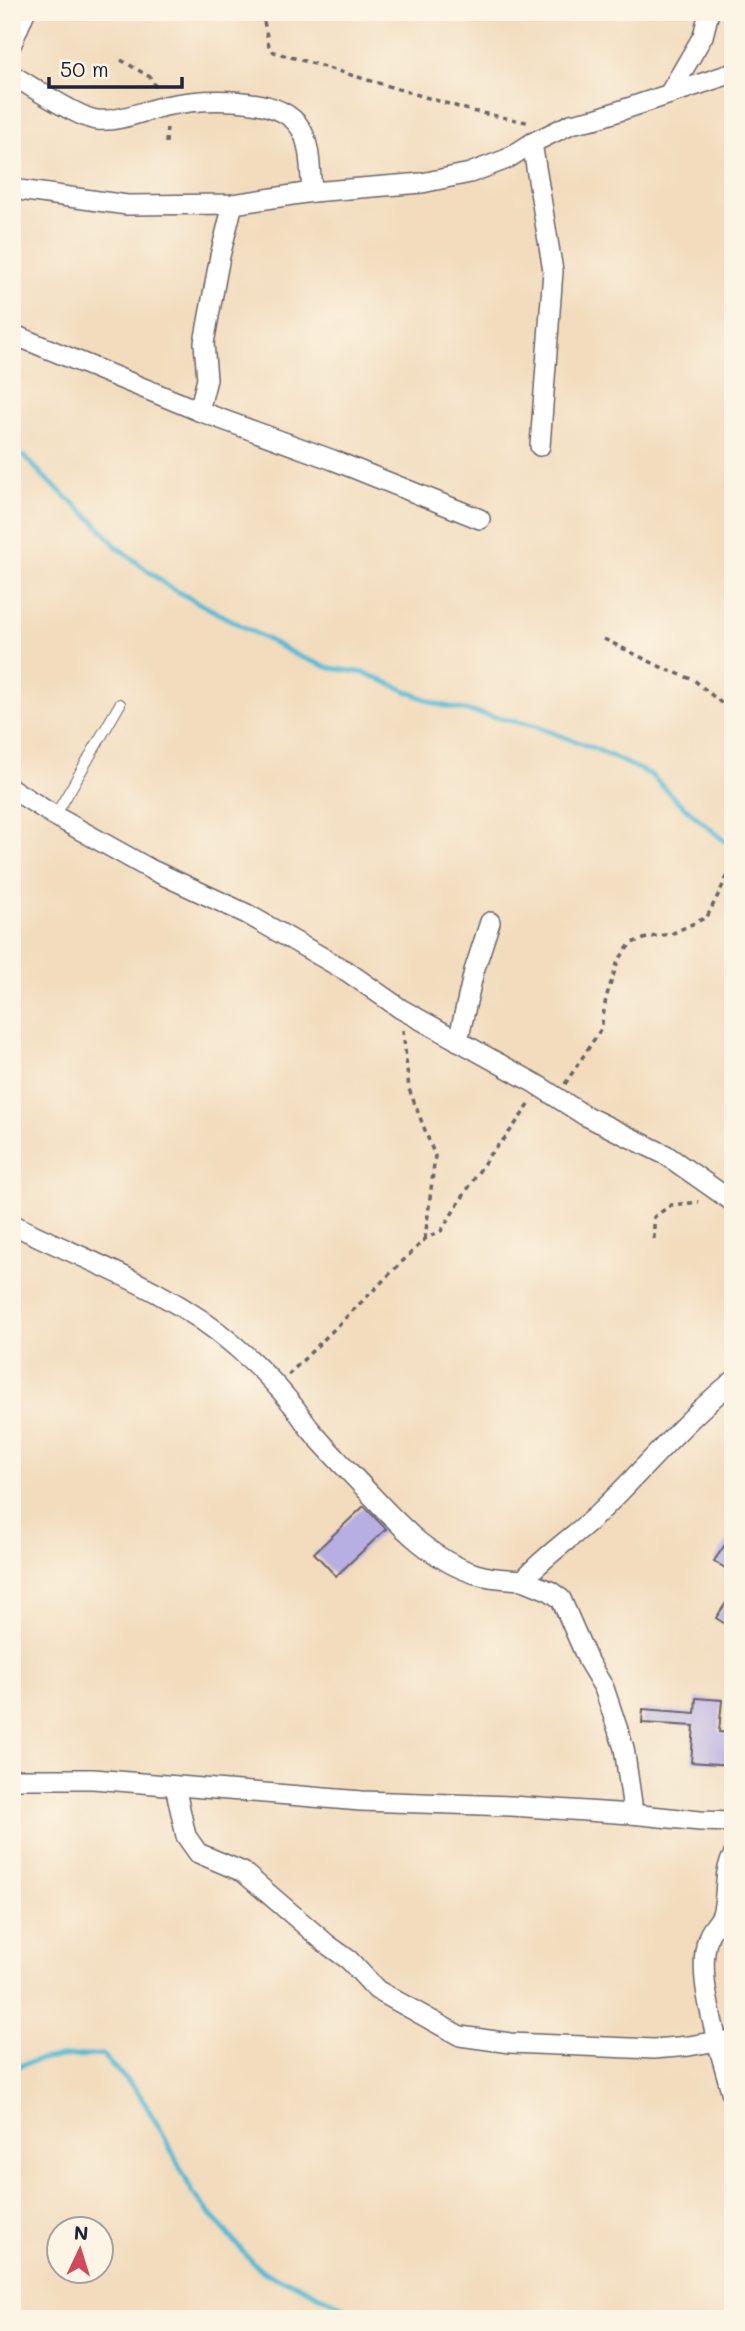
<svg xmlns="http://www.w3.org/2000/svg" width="745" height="2331" viewBox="0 0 745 2331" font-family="Mali,sans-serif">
<rect width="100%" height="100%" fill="#fcf5e5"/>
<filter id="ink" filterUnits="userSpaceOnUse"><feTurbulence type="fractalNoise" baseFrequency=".0143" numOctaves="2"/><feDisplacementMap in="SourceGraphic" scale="14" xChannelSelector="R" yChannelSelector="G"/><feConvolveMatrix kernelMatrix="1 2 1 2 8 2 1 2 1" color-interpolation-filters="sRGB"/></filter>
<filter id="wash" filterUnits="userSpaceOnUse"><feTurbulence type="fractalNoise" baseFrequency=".00686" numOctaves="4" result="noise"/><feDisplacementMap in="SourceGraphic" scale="28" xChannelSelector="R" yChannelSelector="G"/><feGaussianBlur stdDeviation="1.57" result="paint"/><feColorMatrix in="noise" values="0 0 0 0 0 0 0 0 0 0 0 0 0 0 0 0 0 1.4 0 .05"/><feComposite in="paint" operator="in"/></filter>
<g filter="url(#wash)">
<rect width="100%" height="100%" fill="#f2dcbd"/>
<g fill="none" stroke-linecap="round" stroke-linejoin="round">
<g stroke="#55bad4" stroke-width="5">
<polyline points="24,456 46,479 95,522 117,547 169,587 298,656 330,668 365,673 437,704 535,726 596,749 651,775 675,799 733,848"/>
<path d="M12 2070C33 2056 77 2056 102 2055L138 2092 163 2134 193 2193 251 2261 264 2272 279 2279 294 2283 367 2319"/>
</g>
</g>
<g id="blocks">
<g fill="#b7aee1">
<polygon points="364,1506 386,1529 336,1576 314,1553"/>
<polygon points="733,1533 733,1573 714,1561"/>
<polygon points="733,1592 733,1629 716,1618"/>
<polygon points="696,1698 722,1700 719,1732 733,1733 731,1765 691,1762 694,1726 642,1723 643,1709 695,1713"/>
</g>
</g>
</g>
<g filter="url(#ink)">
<use href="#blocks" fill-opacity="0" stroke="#6b6368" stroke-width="2"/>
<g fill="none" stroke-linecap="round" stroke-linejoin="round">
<defs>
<polyline id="service" points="55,816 120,704"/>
<g id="minor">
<polyline points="12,43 25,12"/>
<path d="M12 75C29 85 80 119 97 120 119 122 143 111 165 106 199 99 280 93 301 129 311 146 310 172 312 192"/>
<polyline points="669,94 703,36 709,12"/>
<polyline points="532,143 553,271 540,446"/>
<polyline points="12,189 127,205 233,204 312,192 422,183 470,173 507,159 532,143 571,124 598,118 733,73"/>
<polyline points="12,334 199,411 333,460 480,519"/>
<polyline points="199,411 207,379 204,343 220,256 233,204"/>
<polyline points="12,789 55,816 150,869 247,914 348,972 401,1009 536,1084 584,1115 666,1155 733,1202"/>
<polyline points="458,1041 474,971 490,922"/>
<path d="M12 1224C88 1262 170 1289 235 1346 255 1363 275 1383 291 1403 298 1411 303 1420 310 1429 329 1452 351 1473 371 1495 401 1527 433 1561 476 1574 492 1579 507 1579 523 1580 547 1553 578 1534 603 1509 646 1467 686 1419 733 1381"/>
<polyline points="12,1779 93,1779 361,1801 511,1806 631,1814 632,1803 624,1748 604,1688 588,1661 561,1599 550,1591 523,1580"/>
<polyline points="175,1786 186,1836 198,1853 243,1872 328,1945 349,1960 377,1990 460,2036 510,2043 654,2049 689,2046 717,2041 733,2098"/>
<polyline points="631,1814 700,1821 733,1822"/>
<path d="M733 1856C722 1874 728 1895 722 1914 719 1923 710 1929 708 1938 698 1969 710 2010 717 2041H733"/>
</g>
</defs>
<use href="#service" stroke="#6b6368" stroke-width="12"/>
<use href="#minor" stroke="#6b6368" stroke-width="22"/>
<g stroke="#6b6368" stroke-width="3.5" stroke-dasharray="5 5" stroke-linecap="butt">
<polyline points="262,12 269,46 274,52 472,111 531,123"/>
<polyline points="121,60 150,77 158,91"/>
<polyline points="166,143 167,125"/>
<polyline points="604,639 663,668 694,680 733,713"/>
<polyline points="403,1030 409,1089 435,1156 425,1239"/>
<polyline points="565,1084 601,1029 606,998 618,961 631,943 650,937 671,934 707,917 733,865"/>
<polyline points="654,1239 654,1217 671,1205 699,1202"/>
<polyline points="288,1375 425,1239 441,1231 490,1154 505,1138 532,1101"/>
</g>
<use href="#service" stroke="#fff" stroke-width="10"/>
<use href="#minor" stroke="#fff" stroke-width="19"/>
</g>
</g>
<rect width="745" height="2331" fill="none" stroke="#fcf5e5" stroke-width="42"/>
<g transform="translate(80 2250) rotate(4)"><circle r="33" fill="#fcf5e5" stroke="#a5a1a1" stroke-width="2"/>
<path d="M0-5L12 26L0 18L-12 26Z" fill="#d1495b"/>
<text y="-10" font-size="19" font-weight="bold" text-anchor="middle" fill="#22223b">N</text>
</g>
<path d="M49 77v10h133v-10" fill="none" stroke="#22223b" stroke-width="3.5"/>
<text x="60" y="77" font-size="21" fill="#22223b" stroke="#fcf5e5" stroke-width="5" paint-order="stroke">50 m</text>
</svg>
